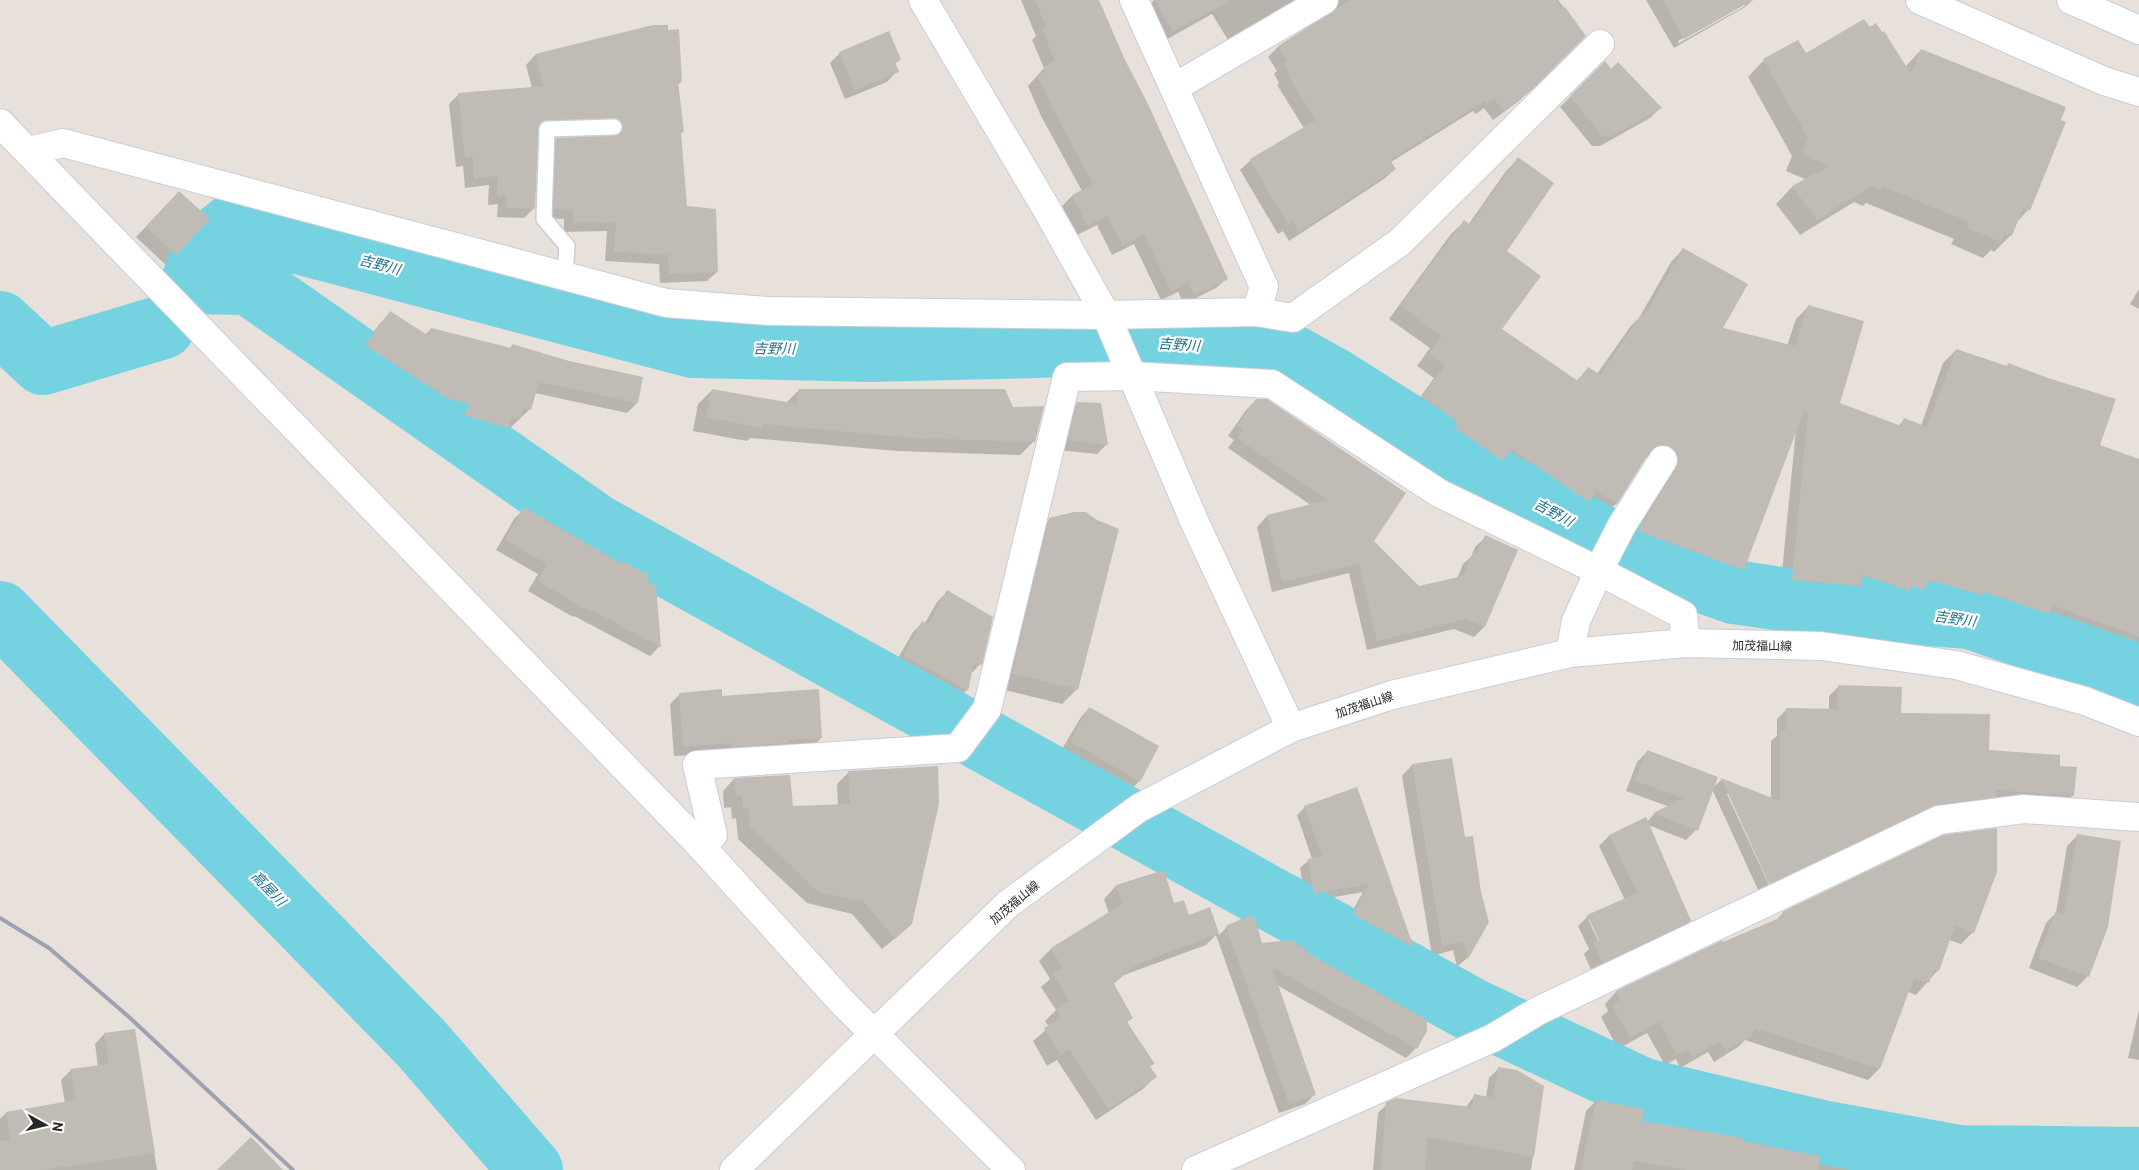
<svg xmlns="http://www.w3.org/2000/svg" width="2139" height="1170" viewBox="0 0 2139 1170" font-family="Barlow,'Noto Sans JP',sans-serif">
<rect width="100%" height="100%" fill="#e8e0da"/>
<g fill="#0003" fill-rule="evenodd">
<polygon points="1021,0 1098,0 1124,61 1226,279 1216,288 1184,304 1178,292 1161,300 1134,244 1112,255 1097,225 1077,235 1062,206 1072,196 1082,191 1041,116 1028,86 1044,68 1032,40 1036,36"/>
<polygon points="1154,0 1298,0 1228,40 1212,14 1162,42 1145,10"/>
<polygon points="1325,0 1558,0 1585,36 1520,100 1493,120 1484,108 1476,114 1473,111 1391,162 1395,169 1384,179 1289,241 1283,231 1278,234 1240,170 1251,160 1304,128 1277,85 1279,83 1274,74 1277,71 1268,57 1278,47 1328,17 1330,11"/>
<path d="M1646 0H1753L1745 7 1674 48ZM1745 3V6L1679 43 1678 41Z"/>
<polygon points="1921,50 2065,123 2028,210 2016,223 2011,235 1994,252 1991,250 1983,258 1951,244 1954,239 1866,203 1863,206 1854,202 1800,235 1776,204 1792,187 1807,180 1786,171 1792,156 1748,77 1764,60 1805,55 1905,67"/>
<polygon points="840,53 899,60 894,65 897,71 887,82 845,99 830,63"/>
<polygon points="535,55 681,82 677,85 682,132 680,135 685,207 717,272 707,281 660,283 659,264 605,261 607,231 564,232 564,219 545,218 547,149 557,139 614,137 608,128 536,130 534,208 524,218 497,217 498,204 488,205 489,185 465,188 463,166 456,167 449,104 459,94 532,88 526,65"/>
<polygon points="1605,63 1611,71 1660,108 1650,118 1600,146 1592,146 1560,107"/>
<polygon points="1518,159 1505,251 1500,329 1576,381 1589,368 1597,374 1630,327 1639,318 1671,262 1683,249 1721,329 1787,346 1796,319 1809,306 1838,403 1898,426 1904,420 1921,426 1943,363 1956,350 2006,367 2009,364 2099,446 2139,460 2139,665 2120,658 2124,648 2043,618 2035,626 1973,604 1970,607 1920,593 1910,602 1900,598 1895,603 1857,589 1847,598 1780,592 1796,430 1743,570 1730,582 1626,543 1651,456 1645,458 1616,504 1603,516 1585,504 1576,513 1500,462 1489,473 1443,440 1446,435 1411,410 1434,378 1417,366 1430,348 1389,319 1451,234 1464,222 1468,225 1506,171"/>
<polygon points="169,202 208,220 166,265 136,237"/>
<polygon points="2139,289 2139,309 2130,304"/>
<polygon points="391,313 425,335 431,329 509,349 513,345 569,362 637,403 627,413 535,393 530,409 509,429 505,428 496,437 455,425 461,414 436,408 356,356 380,323"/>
<polygon points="712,390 786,403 799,390 1013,408 1034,441 1020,455 897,451 750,438 747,441 693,431 698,404"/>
<polygon points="1256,400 1372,542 1419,587 1457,579 1463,564 1471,557 1475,547 1486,537 1517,550 1484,627 1474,637 1454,629 1367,650 1349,573 1272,592 1257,527 1267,516 1312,506 1228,448 1234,440 1228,436 1246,410"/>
<polygon points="1078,403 1107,444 1097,454 1058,450 1067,413"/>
<polygon points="524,509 645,582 660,646 650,656 574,616 573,617 528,591 538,574 496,550 514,519"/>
<polygon points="1050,519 1077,689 1062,704 997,688 1034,534"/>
<polygon points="947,592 980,664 970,675 966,691 957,701 894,665 913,632 923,622 925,623 937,602"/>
<path d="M1839 686 1988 751 2059 767 2073 795 2063 805 1992 800 1772 886 1730 794H1727L1770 887 1759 892 1712 789 1696 830 1686 840 1648 825 1690 921 1679 931 1592 972 1584 954 1589 949 1578 926 1588 916 1625 900 1599 846 1609 836 1645 819 1647 822 1654 814 1670 807 1626 791 1637 762 1647 752 1713 788 1721 780 1771 799V741L1777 736V719L1786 710H1829V696ZM1588 919H1590L1603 946 1601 947Z"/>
<polygon points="680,694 721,697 821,738 811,748 674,756 670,704"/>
<polygon points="1089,708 1157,747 1139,781 1131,790 1062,749 1081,717"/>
<polygon points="1451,759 1464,839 1487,922 1467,958 1457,967 1453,950 1432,956 1402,776 1412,765"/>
<polygon points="849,772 898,936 882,949 852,914 807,903 738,839 736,818 732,819 731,807 724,808 723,791 734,779 792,808 838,806 837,784"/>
<polygon points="1357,789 1412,947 1404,956 1346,922 1363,892 1306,902 1300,868 1309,860 1312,859 1297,815 1305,807"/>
<polygon points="1944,836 1973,932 1961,944 1949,940 1938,970 1916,995 1908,992 1879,1069 1868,1080 1745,1040 1738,1047 1714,1062 1708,1052 1680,1068 1676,1059 1665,1065 1647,1033 1618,1049 1601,1017 1608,1011 1605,1004 1616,992 1722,942 1723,944 1774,922 1783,913"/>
<polygon points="2077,836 2107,927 2087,977 2077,987 2029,968 2046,923 2056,913 2067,846"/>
<polygon points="1116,886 1174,905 1189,916 1209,909 1219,935 1227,927 1262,944 1305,952 1416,1048 1406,1058 1277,985 1315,1094 1305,1104 1279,1113 1216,935 1206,945 1124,975 1113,984 1132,1018 1126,1023 1153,1063 1149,1067 1155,1077 1143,1089 1096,1120 1057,1060 1047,1066 1033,1041 1049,1027 1045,1021 1056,1010 1041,987 1050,979 1039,961 1051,949 1109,914 1104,899"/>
<polygon points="2139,1010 2139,1060 2128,1058"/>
<polygon points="134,1030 157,1170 0,1170 0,1119 6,1113 65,1103 61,1080 71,1070 98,1067 95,1044 104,1034"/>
<polygon points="1499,1068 1542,1086 1531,1170 1373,1170 1378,1113 1387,1104 1465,1108 1475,1095 1486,1098 1489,1078"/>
<polygon points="1596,1101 1640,1122 1865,1165 1867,1164 1914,1170 1574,1170 1586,1111"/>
</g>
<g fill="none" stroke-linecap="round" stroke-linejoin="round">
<g stroke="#75d3e1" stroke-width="64">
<polyline points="0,323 43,363 163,327"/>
<polyline points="0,613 421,1043 531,1170"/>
<polyline points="2139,676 1970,617 1836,607 1734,592 1646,561 1478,471 1336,381 1282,351 1139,341 1036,346 870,350 693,346 233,225 204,248 193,282 249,283 596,526 1474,1011 1643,1090 1821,1132 1959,1157 2139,1159"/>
</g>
</g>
<g fill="#c1bbb5">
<polygon points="1035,0 1099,0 1125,60 1147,102 1228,279 1195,295 1188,283 1171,291 1144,235 1123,246 1107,216 1087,226 1072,195 1093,184 1051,105 1037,75 1046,71 1043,67 1055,61 1042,29 1046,27"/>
<polygon points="1155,0 1231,0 1173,32"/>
<polygon points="1351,0 1555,0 1562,9 1565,7 1586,36 1532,90 1504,111 1494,99 1486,105 1484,101 1390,160 1396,169 1299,232 1293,222 1288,225 1250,159 1316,120 1287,74 1289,73 1284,63 1287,61 1278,46"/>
<polygon points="1662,0 1753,0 1684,39"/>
<polygon points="1864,19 1870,27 1876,23 1882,32 1884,31 1911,74 1921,49 2066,107 2061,120 2066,122 2030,211 2023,208 2012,236 2005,233 2001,242 1967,228 1969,222 1882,186 1880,190 1871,186 1817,220 1792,186 1829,166 1801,154 1808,138 1763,59 1798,40 1806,53"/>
<polygon points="653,25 668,25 668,30 679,29 682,82 678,82 684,132 681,133 687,206 716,209 718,272 669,274 668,255 614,252 616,222 574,223 573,210 554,209 556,138 618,135 623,127 618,119 547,120 539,124 535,209 506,208 507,195 497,196 498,176 474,179 473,157 465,158 458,93 543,86 535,54"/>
<polygon points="889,31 901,60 895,62 899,72 855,90 839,52"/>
<polygon points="1605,61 1611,69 1618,62 1662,108 1612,136 1602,136 1570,96"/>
<polygon points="1518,157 1554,183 1507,251 1541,276 1502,329 1578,381 1588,367 1600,375 1642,313 1645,315 1683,248 1748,284 1723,328 1795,346 1808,305 1864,321 1840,403 1901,426 1904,418 1927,427 1956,349 2007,366 2008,363 2051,379 2116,399 2100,445 2139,459 2139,637 2052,605 2049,614 1984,592 1983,595 1928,580 1924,590 1911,585 1909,591 1862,574 1861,586 1792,580 1808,413 1804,411 1744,570 1638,531 1676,468 1679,461 1677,453 1671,447 1664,444 1656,446 1650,451 1617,504 1596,491 1589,502 1511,449 1503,461 1454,427 1458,422 1422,397 1445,365 1429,353 1442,336 1400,306 1464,220 1470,225"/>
<polygon points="179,191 210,219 176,255 146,227"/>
<polygon points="390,311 429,336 431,328 511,348 512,344 569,361 643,377 638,403 539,382 531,410 523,408 520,420 511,417 508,428 464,415 470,404 447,398 365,345"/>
<polygon points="712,389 797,404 799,389 1005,389 1013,407 1044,406 1035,442 912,438 763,424 762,428 706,417"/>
<polygon points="1256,399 1267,399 1406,493 1374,541 1419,586 1463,576 1473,553 1477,554 1485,535 1518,550 1485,627 1465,619 1377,641 1359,564 1282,582 1267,515 1328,500 1237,438 1243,429 1237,426"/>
<polygon points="1077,402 1101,403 1108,445 1068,440"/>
<polygon points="524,507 620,563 622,561 649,575 647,581 656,586 661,647 585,607 584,608 538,581 547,564 505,540"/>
<polygon points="1074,512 1086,512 1097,520 1119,529 1078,690 1012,673 1049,518"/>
<polygon points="947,590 993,617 982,665 974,663 968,691 903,655 922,621 928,624"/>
<polygon points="1838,685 1902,687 1901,713 1990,714 1989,750 2060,755 2060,766 2077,767 2074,796 1996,790 1997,797 1937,805 1769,884 1721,778 1780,801 1780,730 1786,730 1786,708 1837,709"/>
<polygon points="722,689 722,696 819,689 822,738 788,740 788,743 731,747 731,743 683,747 679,693"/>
<polygon points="1089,707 1159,746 1140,782 1070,741"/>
<polygon points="1647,750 1718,777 1698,831 1653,813 1684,798 1635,781"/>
<polygon points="1452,758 1465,837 1473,836 1481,892 1489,922 1468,959 1463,941 1442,946 1412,764"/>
<polygon points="938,766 939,804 912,924 895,939 864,902 819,892 750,827 748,807 743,808 742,796 736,796 734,778 790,775 793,806 850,804 848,771"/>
<polygon points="1357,787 1383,860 1414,948 1353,914 1369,884 1314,894 1308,859 1322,856 1304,806"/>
<polygon points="1646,817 1691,921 1603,963 1593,943 1599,940 1587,915 1637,893 1609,835"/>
<polygon points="1997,828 1997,872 1974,933 1955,926 1939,971 1934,969 1929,983 1914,978 1880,1069 1754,1028 1752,1036 1726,1051 1720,1041 1692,1057 1688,1049 1677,1054 1659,1022 1630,1038 1612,1005 1620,1000 1616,991 1723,940 1723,942 1784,916 1782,912 1943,835"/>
<polygon points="2077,834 2121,841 2108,927 2089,977 2038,958 2056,911 2064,914"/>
<polygon points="1164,870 1174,903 1184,900 1189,915 1210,907 1219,933 1138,964 1113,982 1133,1018 1127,1022 1155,1064 1150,1066 1157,1077 1109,1109 1069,1049 1060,1055 1044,1028 1062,1017 1056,1008 1069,1000 1053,974 1063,968 1051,948 1122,904 1116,885"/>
<polygon points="1250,915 1252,919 1255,918 1262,943 1290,940 1308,950 1306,952 1427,1020 1427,1031 1417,1049 1272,967 1316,1095 1289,1104 1226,926"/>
<polygon points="135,1029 155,1153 43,1170 0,1170 0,1141 10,1140 6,1112 76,1100 70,1069 109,1064 104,1033"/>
<polygon points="1498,1067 1517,1070 1544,1086 1534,1157 1427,1137 1425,1170 1381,1170 1386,1102 1396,1098 1472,1107 1474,1094 1493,1098"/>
<polygon points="1596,1100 1644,1109 1642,1121 1744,1138 1743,1141 1820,1156 1819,1170 1689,1170 1634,1161 1632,1170 1581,1170"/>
<polygon points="251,1137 283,1170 217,1170"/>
</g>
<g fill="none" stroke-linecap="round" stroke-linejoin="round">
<defs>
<polyline id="service" points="565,277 567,246 544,219 547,129 614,127"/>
<g id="minor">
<polyline points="1920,0 2104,81 2139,92"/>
<polyline points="1175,87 1324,0"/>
<polyline points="0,123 698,843 844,1004 1011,1170"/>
<polyline points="29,151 63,143 666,303 768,311 1106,315 1256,312 1264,287 1134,0"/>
<polyline points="1256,312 1293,318 1400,242 1600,44"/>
<polyline points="1570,653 1576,621 1605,558 1622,525 1663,460"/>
<polyline points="698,843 713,835 697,765 958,748 987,709 1067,377 1133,376 1272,384 1439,493 1599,571 1683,615 1686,643"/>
<polyline points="1196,1170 1493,1038 1538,1011 1939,820 2024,809 2139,817"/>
</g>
<polyline id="tertiary" points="923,0 1046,208 1106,315 1195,523 1291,728"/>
<g id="secondary">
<polyline points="2071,0 2139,30"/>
<polyline points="734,1170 1008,904 1139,808 1291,728 1392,695 1570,653 1686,643 1821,646 1956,665 2085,701 2139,722"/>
</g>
</defs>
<use href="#service" stroke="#c8cdd8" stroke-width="18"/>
<use href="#minor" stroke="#c8cdd8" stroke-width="30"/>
<use href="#tertiary" stroke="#c8cdd8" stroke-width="30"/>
<use href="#secondary" stroke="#c8cdd8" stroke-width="30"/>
<use href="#service" stroke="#fff" stroke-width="15"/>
<use href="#minor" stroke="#fff" stroke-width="28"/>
<use href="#tertiary" stroke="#fff" stroke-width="28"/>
<use href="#secondary" stroke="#fff" stroke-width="28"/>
<polyline stroke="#9da2b0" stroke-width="4" points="0,918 49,948 129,1017 293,1170"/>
</g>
<g text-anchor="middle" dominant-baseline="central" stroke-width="4.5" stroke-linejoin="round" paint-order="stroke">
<g font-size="12" fill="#272727" stroke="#fff">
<text transform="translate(1762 645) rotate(1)">加茂福山線</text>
<text transform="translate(1364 704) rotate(-18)">加茂福山線</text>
<text transform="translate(1014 902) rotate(-40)">加茂福山線</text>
</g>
<g font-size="14" font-style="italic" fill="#197188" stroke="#fff">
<text transform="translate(380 264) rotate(15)">吉野川</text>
<text transform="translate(1179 344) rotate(4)">吉野川</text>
<text transform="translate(774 348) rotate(1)">吉野川</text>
<text transform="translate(1554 512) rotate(28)">吉野川</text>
<text transform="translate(1955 618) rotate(8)">吉野川</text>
<text transform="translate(269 888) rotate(46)">高屋川</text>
</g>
</g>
<g transform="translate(45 1125) rotate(98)" stroke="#ffffff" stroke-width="4" paint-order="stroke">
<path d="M0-4L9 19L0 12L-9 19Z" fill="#272727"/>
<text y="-8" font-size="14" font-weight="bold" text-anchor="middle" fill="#272727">N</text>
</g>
</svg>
